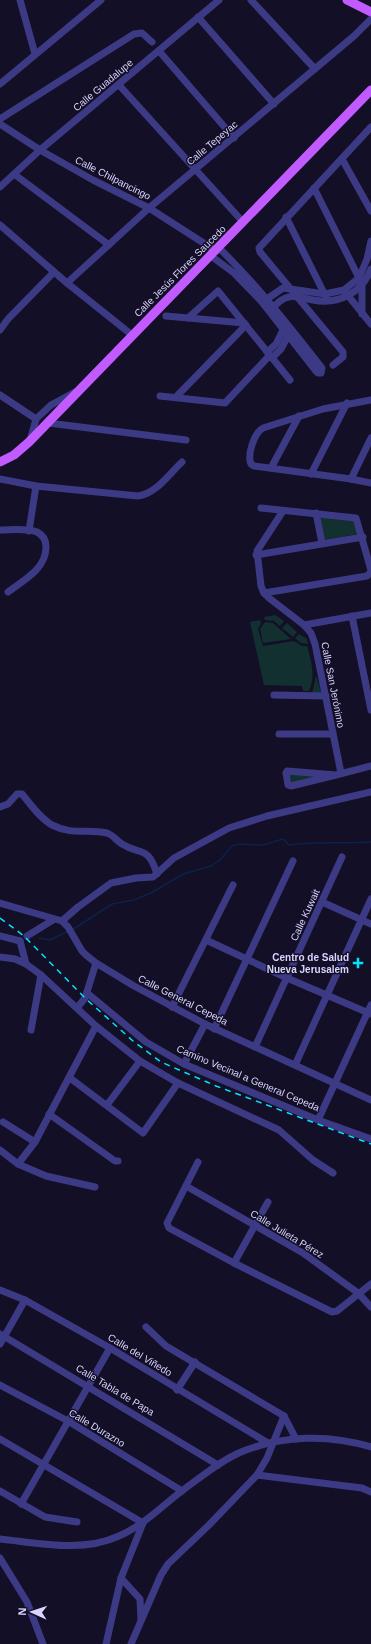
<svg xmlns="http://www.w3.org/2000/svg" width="371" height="1644" viewBox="0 0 371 1644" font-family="Helvetica,sans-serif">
<rect width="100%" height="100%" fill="#130f26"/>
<g fill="#12302f">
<polygon points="319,517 354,519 358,534 324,540"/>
<polygon points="275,615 284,621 280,626 274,621 265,620 264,617"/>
<path d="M260 620 261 624 258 629 263 646 294 641 302 646H307C311 660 316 676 309 691H303L302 686 264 685 250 622Z"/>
<polygon points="265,622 273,623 291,639 263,643 260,629"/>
<polygon points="287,623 297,632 293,637 282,628"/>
<polygon points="299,634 307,639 308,644 301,643 295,638"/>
<polygon points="316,675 322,695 312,694"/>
<polygon points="288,773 334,775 292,785"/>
</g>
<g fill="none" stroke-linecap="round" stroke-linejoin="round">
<g stroke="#0c2248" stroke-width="1.5">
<path d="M72 930 112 904 134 900 151 893 183 874 211 866 220 860 232 846 239 844 263 845 283 839 289 845C316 841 344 844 371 842"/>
<polyline points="39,938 50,940 68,931"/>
</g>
<g stroke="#3d3a85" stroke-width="7">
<polyline points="20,0 35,54"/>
<polyline points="251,0 315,69"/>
<polyline points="198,17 274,104"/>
<polyline points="159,51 234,138"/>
<polyline points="0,84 101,0"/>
<polyline points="119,85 243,222"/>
<polyline points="0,119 134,34 142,33 152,42"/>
<polyline points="0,124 40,150 93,180 149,208 216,251"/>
<polyline points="342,159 371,211"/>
<polyline points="14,174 109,245"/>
<polyline points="0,187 40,150 219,0"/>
<polyline points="314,188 359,278 362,286 362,314"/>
<polyline points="286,217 326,297"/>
<polyline points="0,225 67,283 132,335"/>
<path d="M211 256 234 273 262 302 316 371 318 373H321L322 368C289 326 257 285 219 248"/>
<polyline points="67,283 149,208 354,36 371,19"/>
<polyline points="346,293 371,324"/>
<polyline points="264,301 283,288 325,294 344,290 359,278 367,259 371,241"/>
<path d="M271 310C276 304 282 298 289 297 296 295 306 299 313 300 338 305 362 293 371 269"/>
<polyline points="166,316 244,323"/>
<polyline points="188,318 218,291 290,380"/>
<polyline points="0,330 8,319 54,272"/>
<polyline points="267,352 276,344 285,326"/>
<polyline points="272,358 281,349 290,332"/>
<polyline points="333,365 343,357 343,352 260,252 259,248 371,127"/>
<polyline points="0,395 36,419"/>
<polyline points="160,396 225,403 270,355"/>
<polyline points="176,397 246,325"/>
<path d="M371 400 323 409 263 428C254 433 247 455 251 464L254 466 351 479 371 483"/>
<polyline points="48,423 186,440"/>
<polyline points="30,441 36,419 51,405 75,392"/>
<polyline points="271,468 299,416"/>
<polyline points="311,474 347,403"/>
<path d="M0 479 36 486 138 496C156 494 169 474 182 462"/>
<polyline points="351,479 371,438"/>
<polyline points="261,508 356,518 371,570"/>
<polyline points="283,511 257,551 261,586 264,593 269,598 304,625 311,633 315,644 341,773"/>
<polyline points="316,513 322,543"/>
<path d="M0 530C11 530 26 528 37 532 43 535 46 540 46 547 46 569 24 580 8 592"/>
<polyline points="29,531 36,486"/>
<polyline points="256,555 363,537"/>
<polyline points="264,593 367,576 371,572"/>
<polyline points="352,616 371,710"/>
<polyline points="304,625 371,613"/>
<polyline points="274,695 326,696"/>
<polyline points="279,734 333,734"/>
<polyline points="336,775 287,771 286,773 288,785 291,786 336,775 371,766"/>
<path d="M0 807 8 804 17 794H22C31 805 40 818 52 825 74 836 86 828 107 833 113 835 116 840 122 844 141 856 148 845 157 874"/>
<polyline points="322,902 371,924"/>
<polyline points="0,903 62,921 68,927 82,951 86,955 96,963 134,986 205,1024 371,1100"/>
<polyline points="62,921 78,907 111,883 136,878 153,877 174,858 229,828 267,816 371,792"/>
<polyline points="0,936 20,941"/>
<polyline points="27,936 53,920"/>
<polyline points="206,940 287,978 371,1014"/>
<polyline points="20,941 26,964"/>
<polyline points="0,957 15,959 26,964 41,975 96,1026 140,1061 178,1083 279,1130 313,1160 333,1173"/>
<polyline points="87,993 146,1042 184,1064 318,1120 371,1139"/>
<polyline points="172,1007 233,885"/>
<polyline points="77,1008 85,998 96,963"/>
<polyline points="214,1029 293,861"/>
<polyline points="31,1030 41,975"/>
<polyline points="255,1047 342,857"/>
<polyline points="184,1064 205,1024"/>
<polyline points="295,1065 371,899"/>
<polyline points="70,1078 143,1133 178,1083"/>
<polyline points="107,1105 140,1061"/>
<polyline points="49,1114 115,1161 118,1161"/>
<polyline points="318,1120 371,1005"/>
<polyline points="3,1122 35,1142"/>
<polyline points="0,1150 18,1164 46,1176 95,1187"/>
<polyline points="198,1162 167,1223 169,1228 234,1263 332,1312 337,1311 371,1284"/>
<polyline points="18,1164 35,1142 96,1026"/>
<polyline points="186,1186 303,1253 358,1293 371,1307"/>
<polyline points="234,1263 268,1202"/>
<polyline points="0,1290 25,1300 110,1348 268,1443"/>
<polyline points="146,1327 166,1346 284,1416"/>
<polyline points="0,1334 218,1465"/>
<polyline points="0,1344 25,1300"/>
<polyline points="0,1385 68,1421 182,1491"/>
<polyline points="177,1390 195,1362"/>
<polyline points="284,1416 296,1439"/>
<polyline points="0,1439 143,1523"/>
<polyline points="257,1475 362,1488 371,1492"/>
<polyline points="0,1491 45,1517 77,1522"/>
<polyline points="21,1504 110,1348"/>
<path d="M0 1539C39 1543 82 1553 119 1536 144 1525 162 1506 183 1490 201 1477 220 1461 241 1452 282 1435 329 1434 371 1447"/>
<polyline points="0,1558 27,1602 43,1644"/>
<polyline points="121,1578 140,1599 141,1620"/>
<polyline points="106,1644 121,1578 143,1523"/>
<polyline points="131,1644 161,1575 168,1564 209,1525 257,1475 267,1458 284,1416"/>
</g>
<g stroke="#c25bff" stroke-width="9">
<polyline points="347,0 371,12"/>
<polyline points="0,462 14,455 29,442 371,90"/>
</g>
<polyline stroke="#00e5ff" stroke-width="1.5" stroke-dasharray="6 5" stroke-linecap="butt" points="0,918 24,936 85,998 133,1041 161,1062 216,1086 371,1144"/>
</g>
<path fill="#00e5ff" stroke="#130f26" stroke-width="1.5" d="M356 957h4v4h4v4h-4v4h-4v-4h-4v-4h4z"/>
<g text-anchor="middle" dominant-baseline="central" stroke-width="3" stroke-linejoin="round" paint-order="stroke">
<g font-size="10" fill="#d9d4ff" stroke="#130f26">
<text transform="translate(103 85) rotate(-40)">Calle Guadalupe</text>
<text transform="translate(212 143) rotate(-40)">Calle Tepeyac</text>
<text transform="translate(113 178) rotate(27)">Calle Chilpancingo</text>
<text transform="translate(180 271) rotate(-45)">Calle Jesús Flores Saucedo</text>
<text transform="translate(333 685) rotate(79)">Calle San Jerónimo</text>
<text transform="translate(305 915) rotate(-65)">Calle Kuwait</text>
<text transform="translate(183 1000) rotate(27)">Calle General Cepeda</text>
<text transform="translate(248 1078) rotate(23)">Camino Vecinal a General Cepeda</text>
<text transform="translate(287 1234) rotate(31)">Calle Julieta Pérez</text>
<text transform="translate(140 1355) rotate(31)">Calle del Viñedo</text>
<text transform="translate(115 1390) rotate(31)">Calle Tabla de Papa</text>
<text transform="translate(97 1428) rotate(31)">Calle Durazno</text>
</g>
<g font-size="10" font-weight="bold" fill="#d9d4ff" stroke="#130f26" text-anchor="end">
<text x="349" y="957">Centro de Salud<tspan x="349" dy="12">Nueva Jerusalem</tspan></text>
</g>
</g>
<g transform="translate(32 1612) rotate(273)" stroke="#130f26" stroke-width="3" paint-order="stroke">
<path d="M0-3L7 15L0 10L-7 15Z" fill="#d9d4ff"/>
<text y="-6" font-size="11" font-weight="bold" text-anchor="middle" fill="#d9d4ff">N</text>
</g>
</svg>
